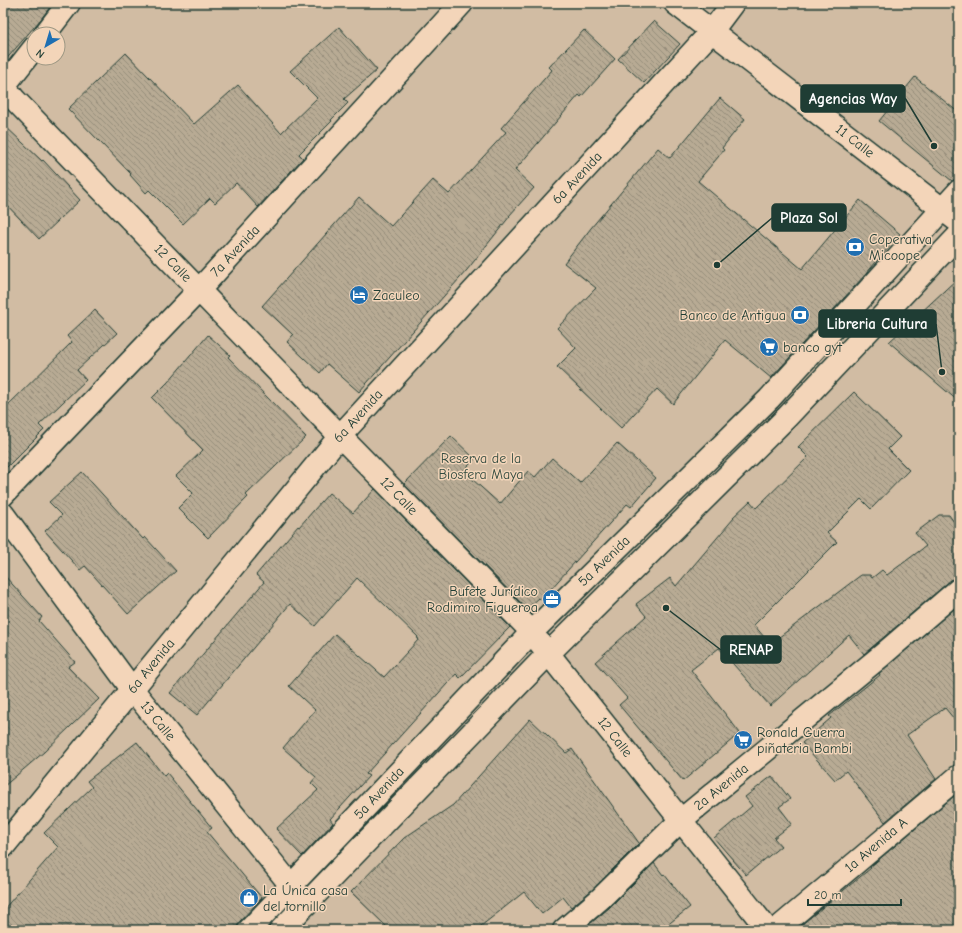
<svg xmlns="http://www.w3.org/2000/svg" width="962" height="933" viewBox="0 0 962 933" font-family="'Comic Neue',sans-serif">
<defs>
<pattern id="building-back-hatch" width="6" height="6" patternUnits="userSpaceOnUse"><rect width="6" height="6" fill="#b8ab94"/><path d="M-1 5l2 2M0 0l6 6M5-1l2 2" fill="none" stroke="#958c7a"/></pattern>
</defs>
<rect width="100%" height="100%" fill="#f3d5b9"/>
<filter id="ink" filterUnits="userSpaceOnUse"><feTurbulence type="fractalNoise" baseFrequency=".025" numOctaves="2"/><feDisplacementMap in="SourceGraphic" scale="8" xChannelSelector="R" yChannelSelector="G"/><feConvolveMatrix kernelMatrix="1 2 1 2 8 2 1 2 1" color-interpolation-filters="sRGB"/></filter>
<g filter="url(#ink)">
<path fill="#d1bca3" stroke="#787c6c" fill-rule="evenodd" d="M3 3H959V930H3ZM34 34H58V58H34Z"/>
<g fill="url(#building-back-hatch)" stroke="#1f3d34">
<polygon points="3,3 53,3 41,19 3,63"/>
<polygon points="654,21 680,44 644,83 618,59"/>
<polygon points="339,27 377,70 344,99 348,103 331,120 332,121 299,154 303,158 258,207 236,183 215,203 210,198 183,224 149,190 146,193 130,175 131,174 68,109 126,53 194,124 238,85 281,133 317,98 290,71"/>
<polygon points="584,30 615,59 581,97 579,95 515,170 534,188 509,216 510,216 467,270 359,392 327,364 320,373 287,342 293,335 262,306 359,197 391,226 433,180 449,194 506,132 501,128 552,70 549,67"/>
<polygon points="915,77 959,113 959,179 956,179 952,181 879,121"/>
<polygon points="720,98 745,119 722,148 724,150 698,181 802,269 860,200 900,234 865,275 771,378 725,340 673,404 657,389 621,428 557,367 576,348 557,328 596,288 564,263 591,228 658,148 670,158"/>
<polygon points="3,124 42,161 43,160 80,200 39,239 3,201"/>
<polygon points="959,277 959,402 889,342"/>
<polygon points="95,310 117,333 77,370 86,380 39,425 44,430 3,471 3,410 72,342 67,336"/>
<polygon points="208,335 230,355 228,357 306,437 246,495 248,497 208,538 178,508 193,493 176,476 203,450 152,398 168,382"/>
<polygon points="854,392 900,437 888,449 909,470 871,509 861,499 827,533 837,542 754,625 770,644 861,575 870,575 872,578 882,570 887,575 926,546 915,533 939,515 949,515 959,529 959,577 956,577 951,580 864,654 849,635 770,706 719,648 691,670 740,733 683,781 619,705 627,698 595,662 646,616 636,604 670,578 676,586 734,518 733,517 750,501 756,508 808,457 798,447"/>
<polygon points="451,436 475,459 463,471 500,504 528,471 535,477 552,458 580,483 617,443 656,478 631,507 627,504 541,600 539,598 527,609 404,484"/>
<polygon points="82,472 143,539 145,537 176,571 128,614 85,566 80,570 45,531 62,515 49,502"/>
<polygon points="375,489 510,627 460,678 456,674 366,774 369,776 330,819 333,823 302,856 276,829 318,790 311,783 316,777 283,748 315,710 289,686 335,634 384,677 419,639 417,638 418,637 357,578 315,626 290,604 197,715 170,693 264,582 256,575 298,526 299,527 329,493 353,513"/>
<polygon points="3,574 42,617 39,621 75,662 68,667 99,699 44,752 3,787"/>
<polygon points="959,605 959,725 945,708 907,735 936,779 885,822 846,771 835,780 802,743 831,718 829,716 880,675 879,673"/>
<polygon points="530,719 566,753 572,749 639,843 592,890 571,907 563,897 542,914 524,892 476,930 390,930 351,892 404,838 453,805"/>
<polygon points="137,742 164,776 167,773 212,828 207,832 262,898 240,921 238,925 232,930 3,930 3,910 58,847 44,833 92,787 87,781"/>
<polygon points="772,776 790,799 779,807 792,824 774,838 781,846 746,875 714,838 752,806 745,797"/>
<polygon points="959,792 959,930 795,930 871,868 870,867"/>
<polygon points="654,863 663,875 664,874 690,907 661,930 589,930 586,927 609,908"/>
</g>
<g fill="none" stroke-linecap="round" stroke-linejoin="round">
<defs>
<g id="minor">
<polyline points="675,3 959,222"/>
<polyline points="45,34 69,3"/>
<polyline points="3,85 15,100 340,436 532,632"/>
<polyline points="4,86 34,48"/>
<polyline points="3,495 199,290 462,3"/>
<polyline points="3,514 132,689 306,904"/>
<polyline points="3,847 340,436 712,31 733,3"/>
<polyline points="564,930 600,899 681,820 881,656 959,589"/>
<polyline points="776,930 959,776"/>
</g>
<g id="tertiary">
<polyline points="540,643 768,930"/>
<polyline points="249,930 532,632 769,399 959,191"/>
<polyline points="281,930 549,653 787,417 959,235"/>
</g>
</defs>
<use href="#minor" stroke="#1f3d34" stroke-width="25"/>
<use href="#tertiary" stroke="#1f3d34" stroke-width="25"/>
<use href="#minor" stroke="#f3d5b9" stroke-width="22"/>
<use href="#tertiary" stroke="#f3d5b9" stroke-width="22"/>
</g>
</g>
<defs>
<symbol id="bank-disc" viewBox="-11 -11 22 22"><circle r="9.5" fill="#1f6fb2" stroke="#f3d5b9"/><path d="M-6-4H6V4H-6ZM0-2.3a2.3 2.3 0 1 0 0 4.6a2.3 2.3 0 1 0 0-4.6Z" fill="#fff"/></symbol>
<symbol id="hotel-disc" viewBox="-11 -11 22 22"><circle r="9.5" fill="#1f6fb2" stroke="#f3d5b9"/><path d="M-6-4.5h1.5V1H6V5H4.5V3h-9V5H-6ZM-4 0a1.8 1.8 0 1 1 3.6 0ZM.5 0V-2.5h3Q6-2.5 6 0Z" fill="#fff"/></symbol>
<symbol id="supermarket-disc" viewBox="-11 -11 22 22"><circle r="9.5" fill="#1f6fb2" stroke="#f3d5b9"/><path d="M-6-5.5h2.5l.6 2H6L4.5 2H-2.5L-4.4-4H-6ZM-1.5 3.2a1.3 1.3 0 1 0 .1 0ZM3 3.2a1.3 1.3 0 1 0 .1 0Z" fill="#fff"/></symbol>
<symbol id="office-disc" viewBox="-11 -11 22 22"><circle r="9.5" fill="#1f6fb2" stroke="#f3d5b9"/><path d="M-6-3h4V-5.5h4V-3h4V5H-6ZM-1-4.5V-3h2v-1.5ZM-6 0V1H6V0Z" fill="#fff"/></symbol>
<symbol id="shop-disc" viewBox="-11 -11 22 22"><circle r="9.5" fill="#1f6fb2" stroke="#f3d5b9"/><path d="M-5-2.5h2.3a2.7 3.5 0 0 1 5.4 0H5L5.5 6h-11ZM-1.5-2.5h3a1.5 2.3 0 0 0-3 0Z" fill="#fff"/></symbol>
</defs>
<g fill-rule="evenodd">
<use href="#bank-disc" x="844" y="236" width="22" height="22"/>
<use href="#hotel-disc" x="348" y="284" width="22" height="22"/>
<use href="#bank-disc" x="789" y="304" width="22" height="22"/>
<use href="#supermarket-disc" x="758" y="336" width="22" height="22"/>
<use href="#office-disc" x="541" y="588" width="22" height="22"/>
<use href="#supermarket-disc" x="732" y="729" width="22" height="22"/>
<use href="#shop-disc" x="238" y="887" width="22" height="22"/>
</g>
<g text-anchor="middle" dominant-baseline="central" stroke-width="3" stroke-linejoin="round" paint-order="stroke">
<g font-size="14" fill="#1f3d34" stroke="#f3d5b9">
<text transform="translate(855 141) rotate(38)">11 Calle</text>
<text transform="translate(577 178) rotate(-47)">6a Avenida</text>
<text transform="translate(235 251) rotate(-47)">7a Avenida</text>
<text transform="translate(173 263) rotate(46)">12 Calle</text>
<text transform="translate(358 416) rotate(-48)">6a Avenida</text>
<text transform="translate(399 496) rotate(46)">12 Calle</text>
<text transform="translate(604 561) rotate(-44)">5a Avenida</text>
<text transform="translate(151 666) rotate(-51)">6a Avenida</text>
<text transform="translate(158 721) rotate(51)">13 Calle</text>
<text transform="translate(615 737) rotate(52)">12 Calle</text>
<text transform="translate(721 787) rotate(-39)">2a Avenida</text>
<text transform="translate(379 793) rotate(-47)">5a Avenida</text>
<text transform="translate(876 845) rotate(-40)">1a Avenida A</text>
</g>
<g font-size="14" fill="#1f3d34" stroke="#f3d5b9" text-anchor="start">
<text x="869" y="239">Coperativa<tspan x="869" dy="16">Micoope</tspan></text>
<text x="373" y="295">Zaculeo</text>
<text x="786" y="315" text-anchor="end">Banco de Antigua</text>
<text x="783" y="347">banco gyt</text>
<text x="538" y="591" text-anchor="end">Bufete Jurídico<tspan x="538" dy="16">Rodimiro Figueroa</tspan></text>
<text x="757" y="732">Ronald Guerra<tspan x="757" dy="16">piñateria Bambi</tspan></text>
<text x="263" y="890">La Única casa<tspan x="263" dy="16">del tornillo</tspan></text>
</g>
<g font-size="14" fill="#314a3f" stroke="#f3d5b9">
<text x="481" y="458">Reserva de la<tspan x="481" dy="16">Biosfera Maya</tspan></text>
</g>
</g>
<path fill="none" stroke="#1f3d34" stroke-width="1.5" d="M934 146L905 98M717 265L772 218M942 372L936 324M666 608L721 650"/>
<g fill="#1f3d34" stroke="#f3d5b9" stroke-width="1.5">
<circle cx="934" cy="146" r="4"/>
<circle cx="717" cy="265" r="4"/>
<circle cx="942" cy="372" r="4"/>
<circle cx="666" cy="608" r="4"/>
</g>
<g fill="#1f3d34" stroke="#1f3d34" stroke-width="1.5">
<rect x="801" y="85" width="104" height="27" rx="4"/>
<rect x="772" y="204" width="74" height="27" rx="4"/>
<rect x="819" y="310" width="117" height="27" rx="4"/>
<rect x="721" y="636" width="60" height="27" rx="4"/>
</g>
<g font-size="15" text-anchor="middle" font-weight="bold" fill="#fff">
<text x="853" y="104">Agencias Way</text>
<text x="809" y="223">Plaza Sol</text>
<text x="877" y="329">Libreria Cultura</text>
<text x="751" y="655">RENAP</text>
</g>
<rect width="962" height="933" fill="none" stroke="#f3d5b9" stroke-width="16"/>
<rect x="8" y="8" width="946" height="917" fill="none" stroke="#1f3d34" stroke-width="1.5" filter="url(#ink)"/>
<g transform="translate(46 46) rotate(218)"><circle r="19" fill="#f3d5b9" stroke="#9e9884"/>
<path d="M0-3L7 15L0 10L-7 15Z" fill="#1f6fb2"/>
<text y="-6" font-size="11" font-weight="bold" text-anchor="middle" fill="#1f3d34">N</text>
</g>
<path d="M808 899v6h93v-6" fill="none" stroke="#1f3d34" stroke-width="2"/>
<text x="814" y="899" font-size="12" fill="#1f3d34" stroke="#f3d5b9" stroke-width="3" paint-order="stroke">20 m</text>
</svg>
